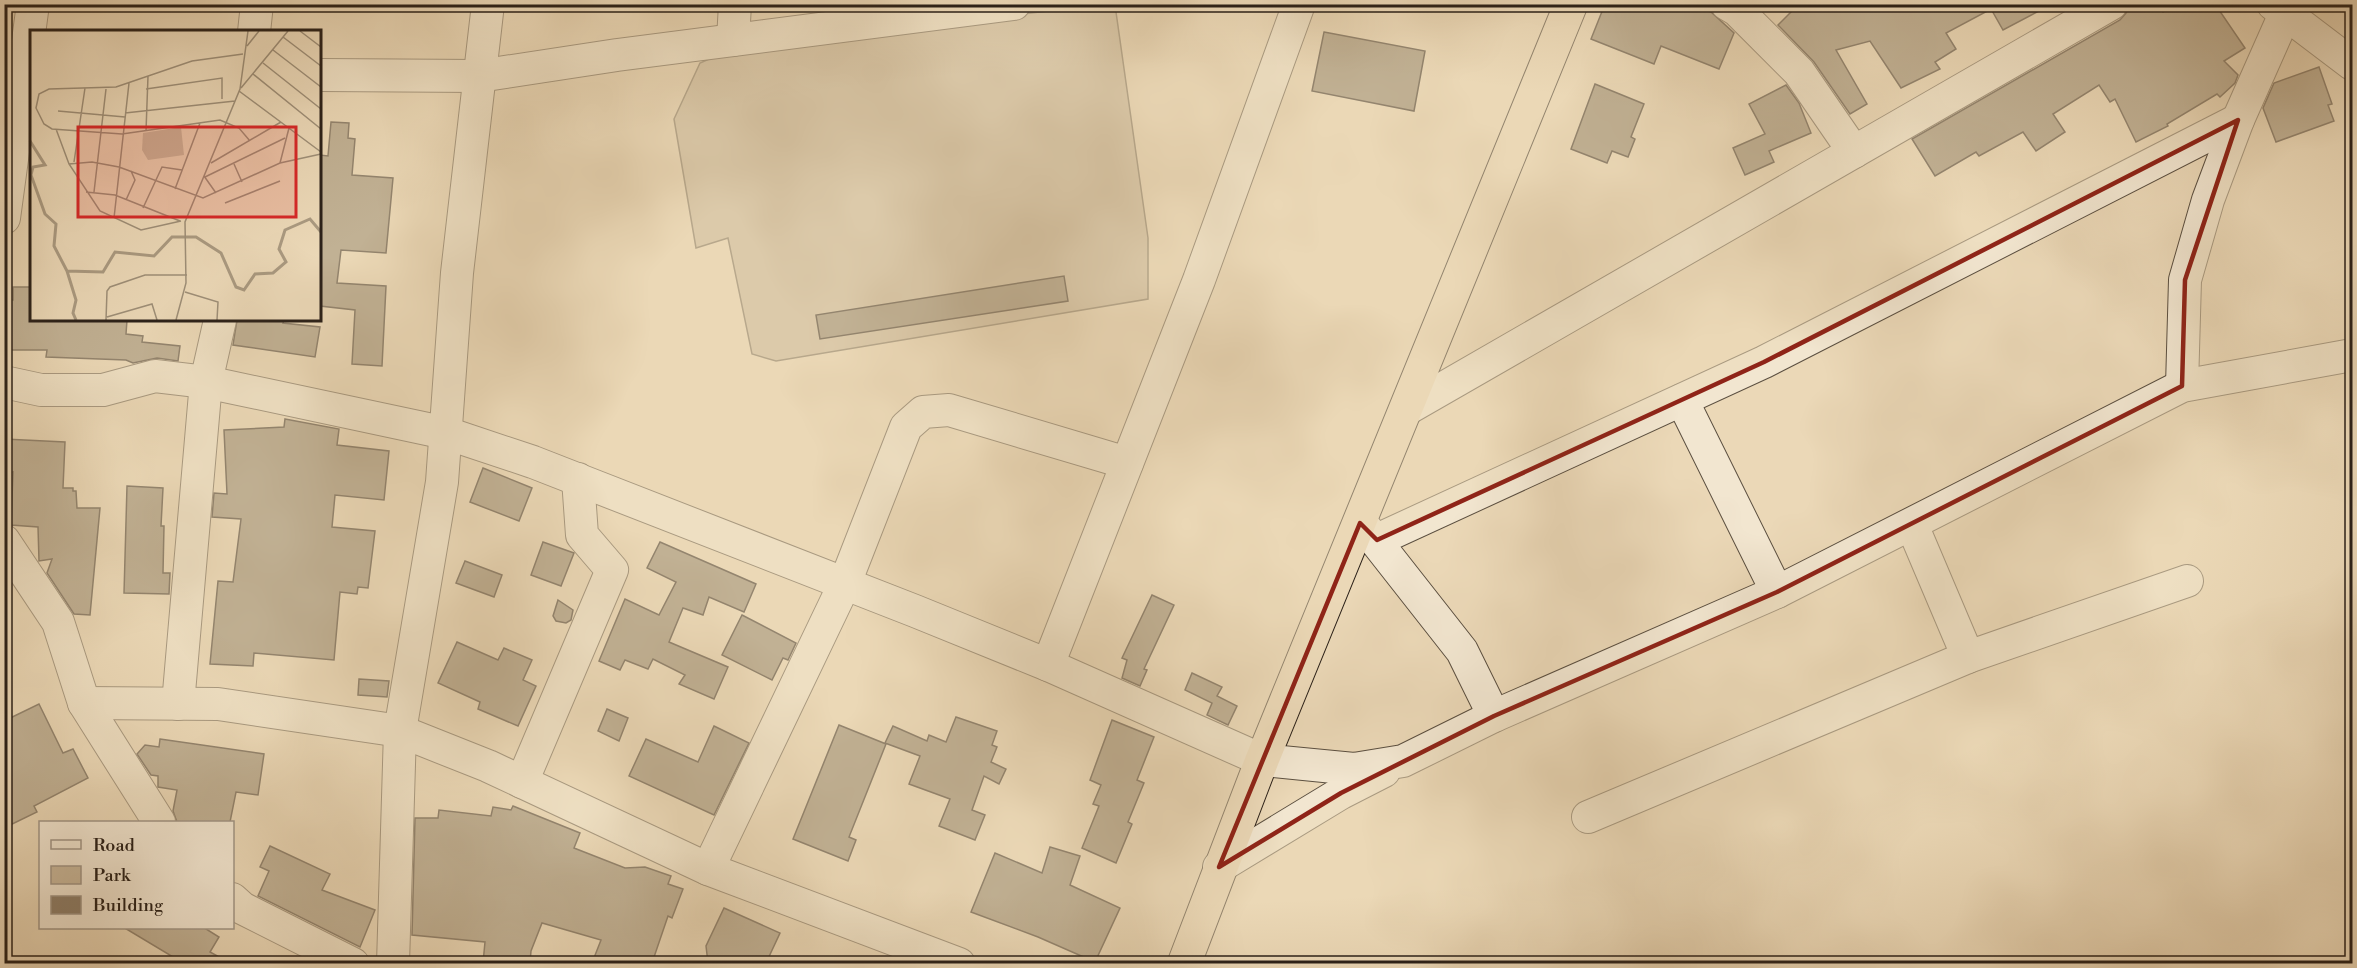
<svg xmlns="http://www.w3.org/2000/svg" width="2357" height="968" viewBox="0 0 2357 968" font-family="'Libre Bodoni',serif">
<rect width="100%" height="100%" fill="#ebd8b7"/>
<filter id="stains"><feTurbulence type="fractalNoise" baseFrequency=".00333" numOctaves="4"/><feColorMatrix values="0 0 0 0 .2 0 0 0 0 .09 0 0 0 0 .02 0 0 0 .5 -.17"/></filter>
<radialGradient id="worn" r=".72"><stop offset=".6" stop-color="#630" stop-opacity="0"/><stop offset="1" stop-color="#630" stop-opacity=".3"/></radialGradient>
<polygon fill="#cab99c" stroke="#7a6d5a" stroke-width="1.5" points="1101,5 1115,5 1148,238 1148,299 776,361 752,354 728,238 696,248 674,119 700,63 739,46"/>
<g fill="#8f806b" stroke="#2b2119" stroke-width="1.5">
<polygon points="1605,4 1691,4 1711,12 1734,33 1719,69 1661,46 1654,64 1591,39"/>
<polygon points="1799,4 1898,4 1903,10 1912,4 2052,4 2003,30 1991,9 1946,33 1956,49 1935,62 1940,69 1901,88 1870,41 1836,50 1867,104 1850,114 1814,62 1778,25"/>
<polygon points="2129,4 2155,4 2163,12 2177,4 2215,4 2245,48 2224,61 2238,75 2235,83 2220,97 2217,94 2167,124 2168,126 2136,142 2115,99 2110,102 2099,85 2053,114 2065,132 2036,151 2023,132 1979,156 1976,152 1935,176 1912,139 2120,20 2126,13"/>
<polygon points="1324,32 1425,51 1414,111 1312,91"/>
<polygon points="2319,67 2332,104 2328,105 2334,121 2276,142 2263,108 2274,83"/>
<polygon points="1595,84 1644,104 1631,137 1635,139 1628,157 1612,151 1607,163 1571,149"/>
<polygon points="1786,85 1799,103 1811,133 1769,151 1774,162 1745,175 1733,148 1765,134 1749,104"/>
<polygon points="331,122 349,123 348,138 355,139 352,175 393,178 386,253 341,250 337,283 386,286 382,366 352,364 355,310 320,306 320,155 328,156"/>
<polygon points="1064,276 1068,301 820,339 816,315"/>
<polygon points="13,287 32,287 32,320 127,320 126,334 143,336 142,342 180,346 178,361 157,358 133,363 126,360 46,357 47,350 10,350 9,300 13,300"/>
<polygon points="237,320 284,320 283,323 320,327 315,357 233,345"/>
<polygon points="285,419 339,429 337,445 389,451 384,500 335,495 332,527 375,531 368,588 358,587 357,594 340,592 334,660 254,653 253,666 210,664 218,581 233,582 241,519 212,517 214,493 227,494 224,430 284,427"/>
<polygon points="4,439 65,442 63,488 73,488 73,491 76,491 77,508 100,508 90,615 74,614 47,573 52,559 39,561 38,527 11,525 13,472 4,474"/>
<polygon points="483,468 532,488 519,521 470,502"/>
<polygon points="127,486 163,488 161,526 164,526 163,573 170,573 169,594 124,593"/>
<polygon points="543,542 574,553 561,586 531,575"/>
<polygon points="660,542 756,584 744,612 709,597 703,615 683,608 669,642 728,667 714,699 679,684 685,675 653,659 648,669 625,660 620,670 599,661 625,599 659,615 676,582 647,568"/>
<polygon points="465,561 502,575 494,597 456,583"/>
<polygon points="1152,595 1174,605 1144,669 1147,670 1140,686 1122,678 1127,660 1122,658"/>
<polygon points="558,600 573,610 571,620 566,623 556,621 553,616"/>
<polygon points="742,615 796,643 788,660 783,658 772,680 722,655"/>
<polygon points="457,642 498,660 504,648 532,660 523,680 536,686 518,726 478,709 480,702 438,683"/>
<polygon points="1192,673 1222,687 1217,696 1237,706 1228,725 1207,715 1212,703 1185,690"/>
<polygon points="359,679 389,681 387,697 358,695"/>
<polygon points="39,704 63,753 73,749 88,778 34,806 37,812 4,828 4,721"/>
<polygon points="607,709 628,718 619,741 598,731"/>
<polygon points="956,717 997,731 992,745 997,747 991,762 1006,769 999,784 984,776 972,810 985,815 975,840 939,826 950,799 909,784 920,756 885,743 893,726 927,741 929,735 946,742"/>
<polygon points="1112,720 1154,737 1137,780 1144,783 1128,822 1132,824 1116,863 1082,848 1099,806 1093,804 1101,785 1090,780"/>
<polygon points="839,725 886,744 849,837 856,840 848,861 793,839"/>
<polygon points="714,726 749,743 714,815 629,776 646,739 698,762"/>
<polygon points="160,739 264,754 258,795 236,792 230,822 177,822 173,811 177,790 158,787 158,776 151,775 137,754 145,745 159,747"/>
<polygon points="513,806 580,833 574,848 625,868 645,867 671,876 668,884 683,889 672,918 668,916 652,963 592,963 601,940 542,923 531,951 530,963 483,963 485,942 412,935 415,818 438,818 439,810 491,816 493,807 511,810"/>
<polygon points="270,846 330,874 322,890 375,910 360,947 258,896 269,871 260,867"/>
<polygon points="1050,847 1080,856 1070,885 1120,908 1095,962 1038,937 971,912 995,853 1042,873"/>
<polygon points="724,908 780,933 766,963 708,963 706,946"/>
<polygon points="123,927 203,927 219,937 210,952 230,963 183,963"/>
</g>
<g fill="none" stroke-linecap="round" stroke-linejoin="round">
<defs>
<g id="minor">
<polyline points="1727,4 1737,10 1799,72 1854,152"/>
<polyline points="2273,4 2352,64"/>
<polyline points="254,32 257,4"/>
<polyline points="733,40 735,4"/>
<polyline points="320,75 479,76 617,55 1014,4"/>
<polyline points="4,218 33,4"/>
<polyline points="4,382 41,390 103,390 155,376 206,382 446,433 533,462 915,611 1048,665 1262,760 1354,769 1403,761 1494,716 1777,592 2182,386 2352,355"/>
<polyline points="2182,386 2185,280 2208,200 2238,120 2285,14"/>
<polyline points="1682,400 1777,592"/>
<polyline points="1407,409 2111,4"/>
<polyline points="1363,525 1462,651 1494,716"/>
<polyline points="1912,525 1968,657"/>
<polyline points="1377,540 1764,362 2238,120"/>
<polyline points="4,541 58,622 84,703 159,822"/>
<polyline points="1048,665 1199,280 1299,4"/>
<polyline points="84,703 218,704 400,731 488,766 708,869 959,964"/>
<polyline points="178,704 206,382 220,320"/>
<polyline points="522,782 612,570 582,535 578,479"/>
<polyline points="1588,817 1968,657 2187,581"/>
<polyline points="1219,867 1341,793 1384,771"/>
<polyline points="708,869 845,583 906,427 923,412 949,410 1127,463"/>
<polyline points="232,899 242,908 353,964"/>
<polyline points="393,964 400,731 442,482 457,273 488,4"/>
</g>
<polyline id="highway" points="1184,964 1262,760 1571,4"/>
</defs>
<use href="#minor" stroke="#5b4f40" stroke-width="34"/>
<use href="#highway" stroke="#2b2119" stroke-width="35"/>
<use href="#minor" stroke="#f2e6d0" stroke-width="32"/>
<use href="#highway" stroke="#ebd8b7" stroke-width="33"/>
</g>
<path d="M0 0H2357V968H0ZM2238 120 2185 280 2182 386 1777 592 1494 716 1341 793 1219 867 1360 523 1377 540 1764 362Z" fill="#ebd8b7" fill-opacity=".55" fill-rule="evenodd"/>
<path fill="none" stroke="#8f2418" stroke-width="4.5" stroke-linejoin="round" d="M2238 120 2185 280 2182 386 1777 592 1494 716 1341 793 1219 867 1360 523 1377 540 1764 362Z"/>
<g transform="translate(30 30)">
<rect width="291" height="291" fill="#ebd8b7"/>
<path d="M151 97 154 125 118 130 112 120 113 103Z" fill="#cab99c"/>
<path fill="none" stroke="#aa9a81" stroke-width="3" d="M0 111 15 135 3 137 1 145 15 184 26 194 24 216 37 241 73 242 85 222 124 226 142 207H166L191 223 206 257 214 260 225 244 243 243 256 232 249 219 255 200 280 189 291 202M37 241 46 270 43 283 46 290"/>
<path fill="none" stroke="#9e8f78" stroke-width="1.5" d="M270 1 291 17M253 7 291 36M217 16 229 1M243 20 291 57M213 24 162 31 86 57 19 59 9 64 6 78 14 94 22 99 92 104 190 90 209 98 220 111M233 33 291 79M223 44 291 99M211 58 258 1M116 59 192 48V69M209 61 291 122M28 81 95 87M95 83 205 71M26 99 39 134 70 181 111 200 151 191M116 101 118 46M44 132 55 58M181 133 251 92M250 133 259 98M39 134 62 132 89 137 173 168 250 133 291 124M204 134 212 152M174 146 186 163M175 147 255 108M145 159 170 93M56 162 85 165 150 191M64 162 76 59M96 170 105 150 101 141M195 173 250 151M113 178 132 137 152 140M84 188 99 53M155 262 188 272 187 290M77 287 122 274 127 290M76 290 77 261 80 257 115 245H157M146 290 156 253 155 192 210 59 218 1"/>
<path fill="#d62828" fill-opacity="0.15" stroke="#d62828" stroke-width="3" d="M48 97H266V187H48Z"/>
<rect width="291" height="291" fill="none" stroke="#2b2119" stroke-width="3"/>
</g>
<rect width="2357" height="968" fill="none" stroke="#ebd8b7" stroke-width="24"/>
<rect x="6" y="6" width="2345" height="956" fill="none" stroke="#2b2119" stroke-width="3"/>
<rect x="12" y="12" width="2333" height="944" fill="none" stroke="#2b2119" stroke-width="1.5"/>
<rect x="39" y="821" width="195" height="108" fill="#f2e6d0" stroke="#a29787" stroke-width="1.5"/>
<rect x="51" y="840" width="30" height="9" fill="#f2e6d0" stroke="#a29787" stroke-width="1.5"/>
<text x="93" y="851" font-size="18" fill="#2b2119">Road</text>
<rect x="51" y="866" width="30" height="18" fill="#cab99c" stroke="#a29787" stroke-width="1.5"/>
<text x="93" y="881" font-size="18" fill="#2b2119">Park</text>
<rect x="51" y="896" width="30" height="18" fill="#8f806b" stroke="#a29787" stroke-width="1.5"/>
<text x="93" y="911" font-size="18" fill="#2b2119">Building</text>
<rect width="100%" height="100%" filter="url(#stains)"/>
<rect width="100%" height="100%" fill="url(#worn)"/>
</svg>
